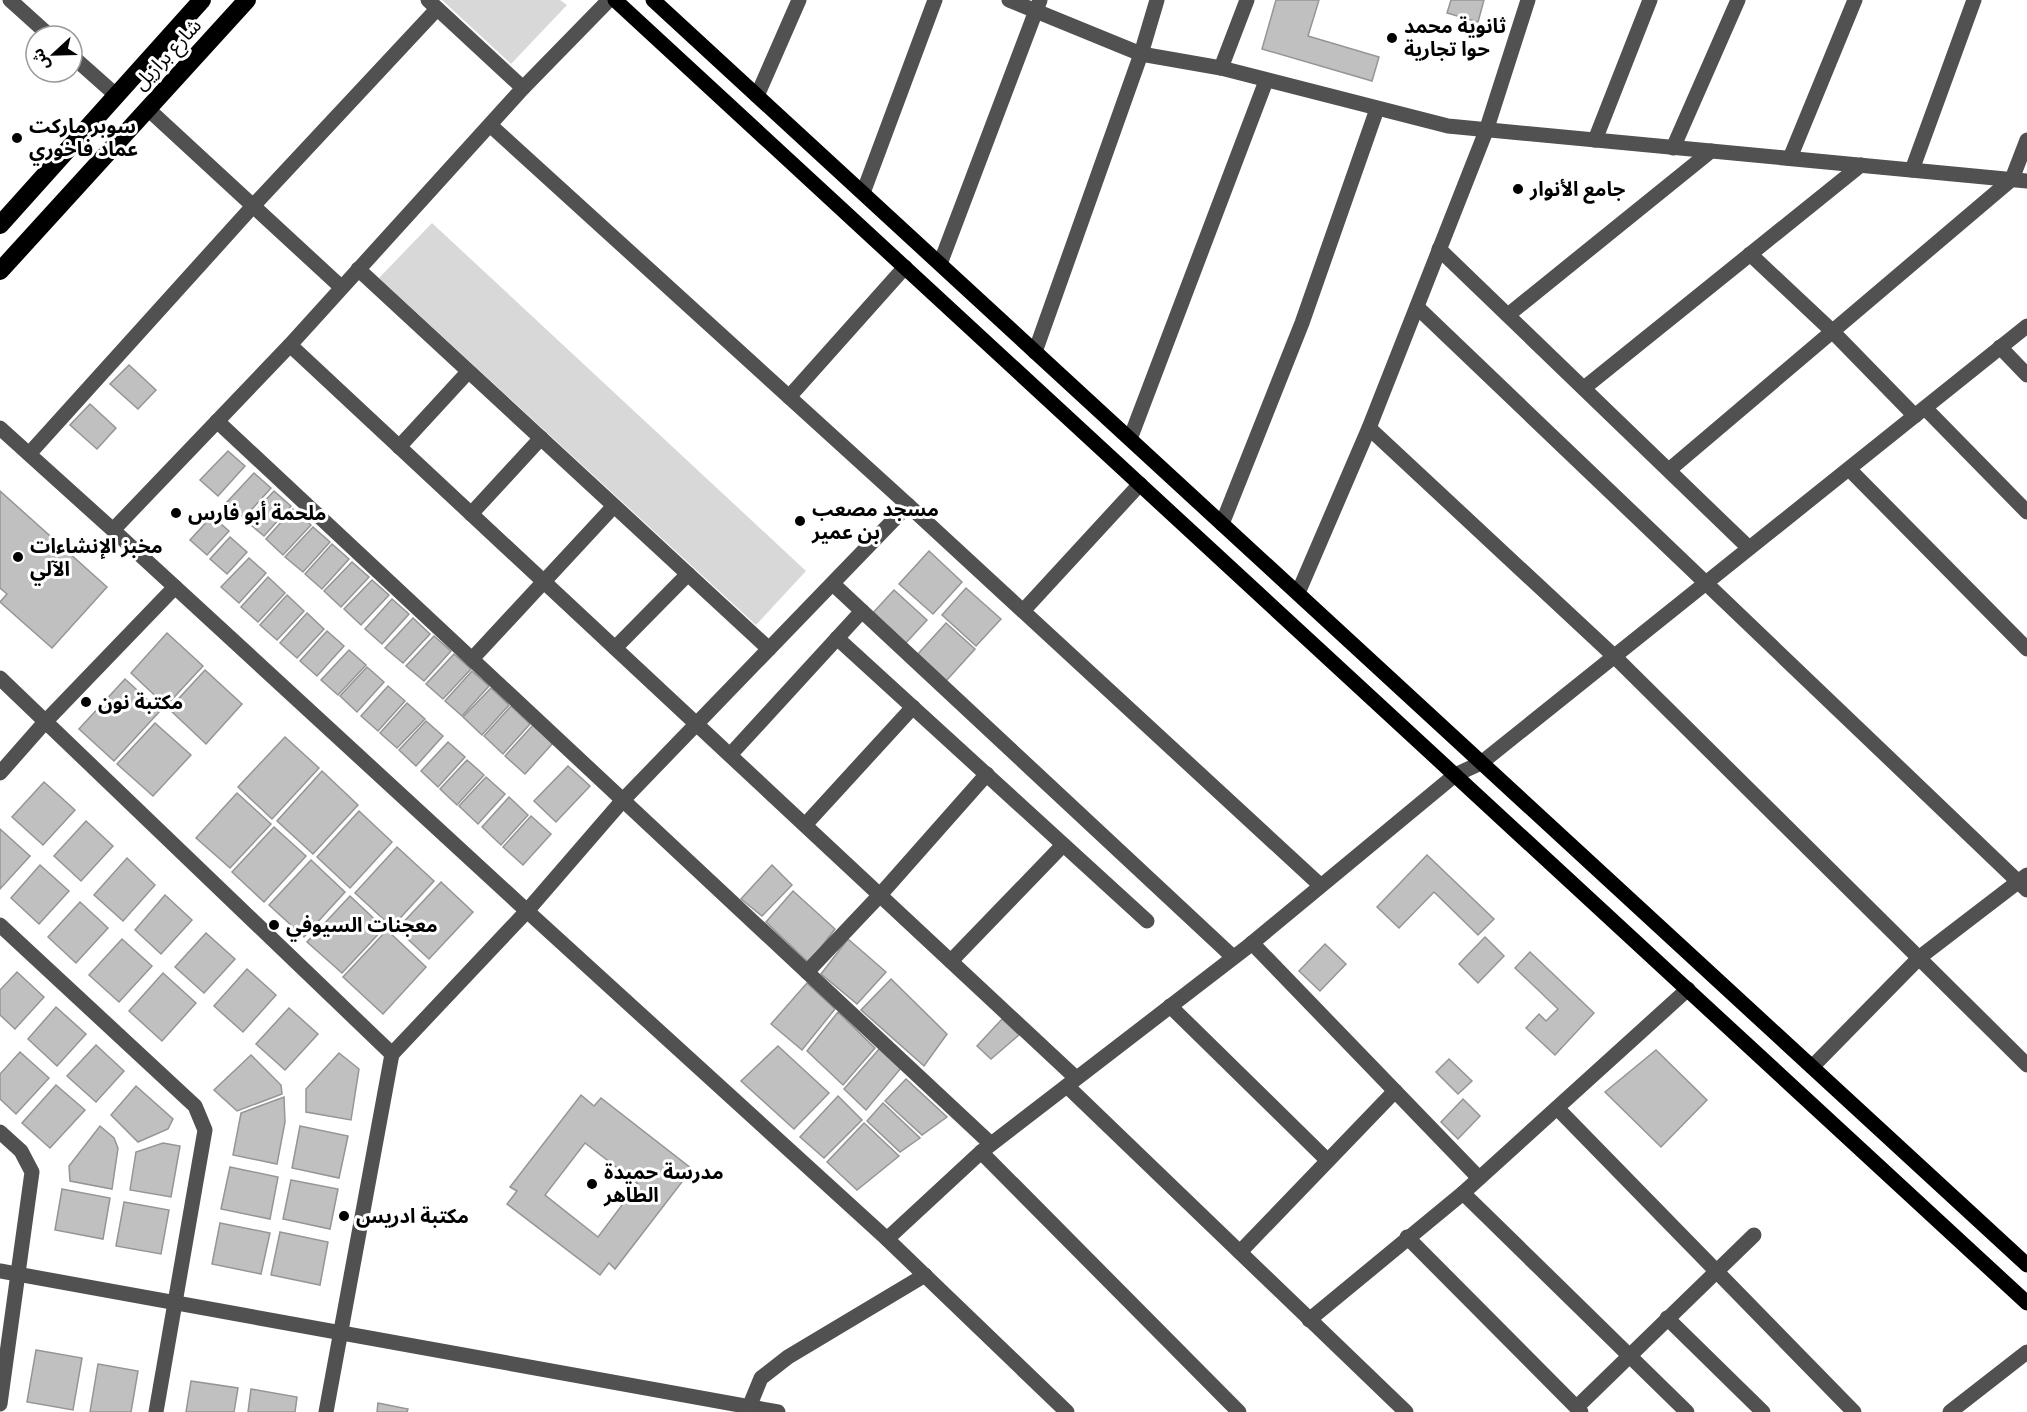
<svg xmlns="http://www.w3.org/2000/svg" width="2027" height="1412" viewBox="0 0 2027 1412" font-family="Raleway,'Noto Sans Arabic',sans-serif">
<rect width="100%" height="100%" fill="#fff"/>
<g fill="#d8d8d8">
<polygon points="442,0 560,0 567,5 511,64"/>
<polygon points="432,223 806,571 756,625 379,278"/>
</g>
<g fill="#c0c0c0" stroke="#959595" stroke-width="1.5" fill-rule="evenodd">
<polygon points="1276,0 1319,0 1308,36 1379,57 1372,81 1262,49"/>
<polygon points="1451,0 1484,0 1478,22 1447,13"/>
<polygon points="129,365 156,390 138,409 110,384"/>
<polygon points="90,404 116,428 97,449 70,425"/>
<polygon points="228,451 245,466 218,496 200,480"/>
<polygon points="254,473 271,488 244,518 227,502"/>
<polygon points="0,491 107,587 52,648 0,602 7,594 0,588"/>
<polygon points="274,491 291,506 264,536 246,521"/>
<polygon points="293,509 311,525 283,555 266,539"/>
<polygon points="212,516 229,531 207,555 190,540"/>
<polygon points="313,527 330,542 303,572 285,557"/>
<polygon points="230,537 247,552 227,574 210,559"/>
<polygon points="332,544 349,559 322,589 305,574"/>
<polygon points="929,551 962,582 933,614 899,584"/>
<polygon points="249,558 266,573 239,603 221,587"/>
<polygon points="352,562 369,577 341,607 324,591"/>
<polygon points="268,577 285,593 258,622 241,607"/>
<polygon points="372,580 389,595 361,625 344,609"/>
<polygon points="966,588 1001,619 976,646 942,615"/>
<polygon points="894,590 927,620 904,645 871,615"/>
<polygon points="287,595 304,611 277,640 260,625"/>
<polygon points="392,599 409,614 382,644 365,629"/>
<polygon points="307,613 324,629 297,658 280,643"/>
<polygon points="413,618 430,634 403,663 385,648"/>
<polygon points="946,623 975,649 946,681 917,655"/>
<polygon points="327,631 344,646 317,676 300,661"/>
<polygon points="167,633 203,666 166,706 131,673"/>
<polygon points="434,636 451,651 424,681 406,666"/>
<polygon points="349,650 366,665 338,695 321,680"/>
<polygon points="454,654 471,669 443,699 426,684"/>
<polygon points="367,667 384,682 357,712 340,696"/>
<polygon points="205,670 242,704 206,744 169,709"/>
<polygon points="472,671 489,686 462,716 445,701"/>
<polygon points="125,679 160,711 114,761 79,729"/>
<polygon points="388,686 405,701 378,731 361,716"/>
<polygon points="491,688 509,705 482,735 463,717"/>
<polygon points="407,703 425,719 397,748 380,733"/>
<polygon points="511,706 530,724 503,754 484,736"/>
<polygon points="426,721 443,736 416,766 399,750"/>
<polygon points="155,723 191,755 153,796 117,764"/>
<polygon points="533,725 553,743 525,774 505,756"/>
<polygon points="285,737 319,768 272,819 238,787"/>
<polygon points="448,742 465,757 438,787 421,771"/>
<polygon points="467,760 484,775 457,805 440,789"/>
<polygon points="568,766 590,786 556,822 534,801"/>
<polygon points="322,771 358,805 313,854 277,821"/>
<polygon points="486,777 505,794 478,824 459,806"/>
<polygon points="44,782 75,810 43,845 12,817"/>
<polygon points="237,793 271,824 230,868 196,838"/>
<polygon points="509,797 528,815 501,845 482,827"/>
<polygon points="359,811 392,842 350,888 317,857"/>
<polygon points="531,816 551,834 523,865 503,847"/>
<polygon points="86,821 113,846 81,881 54,856"/>
<polygon points="274,827 306,856 264,902 232,872"/>
<polygon points="0,829 30,856 0,889"/>
<polygon points="397,847 434,881 392,927 355,893"/>
<polygon points="1427,855 1494,919 1478,935 1434,892 1399,928 1377,907"/>
<polygon points="127,858 155,885 123,921 94,895"/>
<polygon points="311,860 345,892 304,937 269,905"/>
<polygon points="40,865 69,891 39,924 11,898"/>
<polygon points="772,865 792,885 762,916 741,899"/>
<polygon points="441,882 473,912 429,959 397,929"/>
<polygon points="793,891 835,929 809,963 766,922"/>
<polygon points="165,895 192,920 161,954 135,930"/>
<polygon points="350,896 384,928 342,973 307,942"/>
<polygon points="80,902 108,928 76,963 48,937"/>
<polygon points="387,930 426,967 383,1014 343,977"/>
<polygon points="206,933 235,959 204,993 175,967"/>
<polygon points="1485,937 1504,956 1478,983 1459,964"/>
<polygon points="122,939 152,966 119,1002 89,975"/>
<polygon points="848,939 886,972 857,1004 821,974"/>
<polygon points="1325,944 1346,964 1320,991 1299,971"/>
<polygon points="1530,952 1594,1013 1555,1055 1526,1028 1539,1014 1546,1021 1558,1009 1515,968"/>
<polygon points="247,969 276,995 243,1032 214,1006"/>
<polygon points="17,972 44,997 15,1029 0,1015 0,990"/>
<polygon points="163,973 196,1003 162,1041 129,1011"/>
<polygon points="891,979 947,1034 924,1066 861,1010"/>
<polygon points="807,983 835,1009 802,1050 771,1024"/>
<polygon points="56,1007 86,1034 57,1066 28,1039"/>
<polygon points="289,1008 318,1034 285,1070 256,1044"/>
<polygon points="838,1012 875,1048 843,1085 807,1051"/>
<polygon points="1002,1019 1019,1035 991,1059 977,1046"/>
<polygon points="96,1045 124,1071 96,1102 67,1076"/>
<polygon points="778,1046 829,1093 794,1129 741,1081"/>
<polygon points="880,1048 901,1068 866,1110 844,1089"/>
<polygon points="1656,1050 1707,1100 1661,1147 1605,1092"/>
<polygon points="20,1052 49,1078 16,1114 0,1099 0,1074"/>
<polygon points="339,1053 359,1069 351,1120 306,1112 306,1089"/>
<polygon points="251,1055 281,1085 282,1094 237,1111 214,1090"/>
<polygon points="1449,1059 1472,1081 1458,1094 1436,1072"/>
<polygon points="906,1079 947,1117 922,1135 885,1101"/>
<polygon points="56,1085 85,1110 50,1148 22,1123"/>
<polygon points="136,1086 173,1119 168,1129 138,1142 111,1115"/>
<path d="M581 1095 594 1106 601 1098 692 1169 615 1269 609 1263 600 1275 507 1204 517 1191 510 1187ZM585 1143 638 1184 598 1237 545 1195Z"/>
<polygon points="838,1096 862,1120 824,1158 800,1137"/>
<polygon points="284,1097 285,1122 277,1164 233,1155 241,1113"/>
<polygon points="1463,1099 1480,1116 1458,1139 1441,1122"/>
<polygon points="883,1103 920,1138 900,1152 867,1121"/>
<polygon points="864,1123 899,1156 857,1190 827,1162"/>
<polygon points="100,1126 114,1138 118,1148 112,1189 70,1181 69,1166"/>
<polygon points="300,1126 348,1136 339,1178 292,1168"/>
<polygon points="163,1143 180,1146 171,1197 130,1190 136,1152"/>
<polygon points="230,1167 278,1177 270,1219 221,1209"/>
<polygon points="291,1180 338,1189 330,1229 283,1219"/>
<polygon points="62,1189 110,1198 103,1239 55,1230"/>
<polygon points="124,1202 169,1210 161,1254 116,1246"/>
<polygon points="220,1223 270,1233 261,1274 212,1264"/>
<polygon points="280,1232 328,1242 320,1285 271,1275"/>
<polygon points="36,1350 82,1358 73,1410 27,1402"/>
<polygon points="98,1364 138,1371 131,1412 90,1412"/>
<polygon points="191,1381 238,1388 234,1412 186,1412"/>
<polygon points="251,1389 297,1397 295,1412 248,1412"/>
<polygon points="378,1403 408,1409 407,1412 377,1412"/>
</g>
<g fill="none" stroke-linecap="round" stroke-linejoin="round">
<g stroke="#515151" stroke-width="15">
<polyline points="10,0 50,36"/>
<polyline points="428,0 523,88"/>
<polyline points="1009,0 1141,54 1221,68 1448,126 2027,181"/>
<polyline points="72,56 117,96"/>
<polyline points="1221,68 1247,0"/>
<polyline points="757,96 799,0"/>
<polyline points="148,109 341,287"/>
<polyline points="490,125 908,505 1320,885"/>
<polyline points="1595,140 1650,0"/>
<polyline points="1673,148 1738,0"/>
<polyline points="1790,158 1855,0"/>
<polyline points="1912,170 1974,0"/>
<polyline points="863,193 935,0"/>
<polyline points="1439,249 1749,548"/>
<polyline points="1750,254 1832,331 1915,416"/>
<polyline points="940,264 1040,0"/>
<polyline points="358,269 769,649"/>
<polyline points="1417,307 2027,890"/>
<polyline points="1508,315 1711,151"/>
<polyline points="290,345 1076,1078"/>
<polyline points="2000,347 2027,375"/>
<polyline points="1035,352 1141,54 1157,0"/>
<polyline points="1584,388 1861,165"/>
<polyline points="789,397 905,267"/>
<polyline points="1925,408 2027,512"/>
<polyline points="217,421 991,1144"/>
<polyline points="0,428 113,530"/>
<polyline points="1369,428 1615,657 2027,1065"/>
<polyline points="1130,439 1266,81"/>
<polyline points="399,447 468,372"/>
<polyline points="29,454 253,206 437,9"/>
<polyline points="1849,469 2027,649"/>
<polyline points="1669,470 2012,179 2027,140"/>
<polyline points="908,505 623,800 527,911 887,1239 1067,1412"/>
<polyline points="471,514 541,438"/>
<polyline points="1222,524 1302,323 1377,109"/>
<polyline points="833,584 1233,957"/>
<polyline points="1298,593 1369,428 1486,131 1528,0"/>
<polyline points="1023,611 1140,484"/>
<polyline points="837,638 1147,921"/>
<polyline points="615,648 688,574"/>
<polyline points="472,659 614,506"/>
<polyline points="0,678 392,1054 527,911 175,587"/>
<polyline points="730,755 862,611"/>
<polyline points="0,773 45,722 175,587 113,530 290,345 523,88 609,0"/>
<polyline points="805,825 913,707"/>
<polyline points="0,925 195,1106 205,1130 156,1412"/>
<polyline points="1252,943 1479,1178"/>
<polyline points="951,961 1063,845"/>
<polyline points="807,972 880,895 987,774"/>
<polyline points="1170,1006 1327,1160"/>
<polyline points="1812,1067 1920,957 2027,875"/>
<polyline points="1067,1086 1406,1412"/>
<polyline points="1557,1108 1854,1412"/>
<polyline points="0,1132 21,1151 32,1172 0,1404"/>
<polyline points="981,1152 1239,1412"/>
<polyline points="1463,1193 1687,1412"/>
<polyline points="1407,1237 1581,1412"/>
<polyline points="887,1239 981,1152 1246,948 1455,775 1481,763 2027,326"/>
<polyline points="1240,1252 1395,1091"/>
<polyline points="0,1271 778,1412"/>
<polyline points="1667,1318 1763,1412"/>
<polyline points="1309,1320 1463,1193 1688,989"/>
<polyline points="1577,1407 1754,1235"/>
<polyline points="326,1412 392,1054"/>
<polyline points="747,1412 761,1378 788,1357 925,1275"/>
<polyline points="1950,1412 2027,1352"/>
</g>
<g stroke="#000" stroke-width="15">
<polyline points="615,0 2027,1303"/>
<polyline points="653,0 2027,1265"/>
</g>
<g stroke="#000" stroke-width="18">
<polyline points="0,225 202,0"/>
<polyline points="0,271 247,0"/>
</g>
</g>
<g fill="#000" stroke="#fff" stroke-width="2">
<circle cx="1392" cy="38" r="6"/>
<circle cx="17" cy="138" r="6"/>
<circle cx="1518" cy="189" r="6"/>
<circle cx="176" cy="513" r="6"/>
<circle cx="800" cy="521" r="6"/>
<circle cx="18" cy="557" r="6"/>
<circle cx="86" cy="702" r="6"/>
<circle cx="274" cy="925" r="6"/>
<circle cx="592" cy="1184" r="6"/>
<circle cx="344" cy="1216" r="6"/>
</g>
<g text-anchor="middle" dominant-baseline="central" stroke-width="6" stroke-linejoin="round" paint-order="stroke">
<g font-size="20" font-weight="bold" fill="#000" stroke="#fff" text-anchor="start">
<text x="1404" y="26">ثانوية محمد<tspan x="1404" dy="23">حوا تجارية</tspan></text>
<text x="29" y="126">سوبر ماركت<tspan x="29" dy="23">عماد فاخوري</tspan></text>
<text x="1530" y="189">جامع الأنوار</text>
<text x="812" y="509">مسجد مصعب<tspan x="812" dy="23">بن عمير</tspan></text>
<text x="188" y="513">ملحمة أبو فارس</text>
<text x="30" y="546">مخبز الإنشاءات<tspan x="30" dy="23">الآلي</tspan></text>
<text x="98" y="702">مكتبة نون</text>
<text x="286" y="925">معجنات السيوفي</text>
<text x="604" y="1172">مدرسة حميدة<tspan x="604" dy="23">الطاهر</tspan></text>
<text x="356" y="1216">مكتبة ادريس</text>
</g>
<g font-size="20" fill="#000" stroke="#fff">
<text transform="translate(167 54) rotate(-47)">شارع برازيل</text>
</g>
</g>
<g transform="translate(54 54) rotate(248)"><circle r="28" fill="#ffffff" stroke="#999999" stroke-width="1.5"/>
<path d="M0-4.5L10 22L0 15L-10 22Z" fill="#000000"/>
<text y="-9" font-size="16" font-weight="bold" text-anchor="middle" fill="#000000">ش</text>
</g>
</svg>
